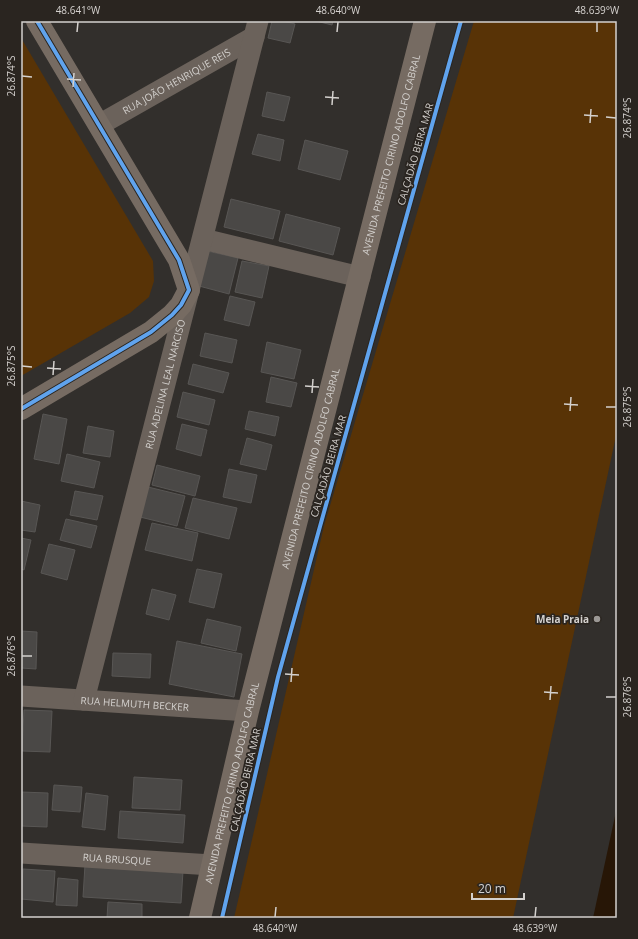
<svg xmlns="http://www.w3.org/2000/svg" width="638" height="939" viewBox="0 0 638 939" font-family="'Open Sans',sans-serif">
<rect width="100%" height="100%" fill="#322f2c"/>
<g fill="#583306">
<polygon points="474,21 617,21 617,431 513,918 234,918 324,526"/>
<polygon points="21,38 153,261 154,281 149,297 130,313 21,376"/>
</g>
<polygon fill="#271606" points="617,807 617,918 593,918"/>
<g fill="#4a4846" stroke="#585654">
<polygon points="272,21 283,21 295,24 290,43 268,38"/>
<polygon points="316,21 333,21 332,25"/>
<polygon points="267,92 290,97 284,121 262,116"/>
<polygon points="258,134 284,140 280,161 252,154"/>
<polygon points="305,140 348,151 340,180 298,169"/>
<polygon points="231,199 280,211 273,239 224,227"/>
<polygon points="286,214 340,228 333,255 279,241"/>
<polygon points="207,251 238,258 229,294 199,286"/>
<polygon points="242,261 269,266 262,298 235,292"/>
<polygon points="230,296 255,302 249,326 224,320"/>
<polygon points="205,333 237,340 232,363 200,356"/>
<polygon points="267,342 301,350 294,379 261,372"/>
<polygon points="193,364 229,373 223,393 188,384"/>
<polygon points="271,377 297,383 291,407 266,402"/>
<polygon points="183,392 215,400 209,425 177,417"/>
<polygon points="249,411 279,417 275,436 245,429"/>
<polygon points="43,414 67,419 59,464 34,459"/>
<polygon points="182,424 207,430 201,456 176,449"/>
<polygon points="88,426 114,431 110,457 83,453"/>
<polygon points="247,438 272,445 266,470 240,464"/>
<polygon points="67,454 100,462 94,488 61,481"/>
<polygon points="157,465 200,476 195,496 152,485"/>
<polygon points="229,469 257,475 251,503 223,497"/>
<polygon points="148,487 185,496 177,526 140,517"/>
<polygon points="75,491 103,496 97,520 70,515"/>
<polygon points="193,498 237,508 229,539 185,528"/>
<polygon points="21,501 40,505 35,532 21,530"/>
<polygon points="66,519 97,526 91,548 60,540"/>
<polygon points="152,523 198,533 192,561 145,550"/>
<polygon points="21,538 31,540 24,570 21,569"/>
<polygon points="49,544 75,550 67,580 41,573"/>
<polygon points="197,569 222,574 214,608 189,602"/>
<polygon points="152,589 176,595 169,620 146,614"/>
<polygon points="207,619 241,627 236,651 201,643"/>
<polygon points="21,631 37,632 36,669 21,668"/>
<polygon points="177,641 242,654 234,697 169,684"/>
<polygon points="113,653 151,654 150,678 112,676"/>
<polygon points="24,710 52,711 50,752 22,751"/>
<polygon points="134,777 182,780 180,810 132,808"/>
<polygon points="54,785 82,787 80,812 52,810"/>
<polygon points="21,792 48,793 47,827 21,826"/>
<polygon points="86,793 108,796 105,830 82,827"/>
<polygon points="120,811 185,815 183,843 118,838"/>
<polygon points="85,865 183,871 181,903 83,897"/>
<polygon points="23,869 55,871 53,902 21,899"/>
<polygon points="58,878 78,880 77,906 56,905"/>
<polygon points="108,902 142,904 142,918 107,918"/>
</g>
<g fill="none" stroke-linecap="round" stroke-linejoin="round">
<g stroke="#6b625b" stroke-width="21">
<path id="s1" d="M99 125 254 37"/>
<polyline points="203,239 360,277"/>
<path id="s2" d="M21 696 248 711"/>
<path id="s3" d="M84 700 258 21"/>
<path id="s4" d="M21 853 212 865"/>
</g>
<g stroke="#766b62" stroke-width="22">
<polyline points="21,409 151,332 172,315 181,305 189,290 179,260 37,21"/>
<path id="s5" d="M200 918 248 711 425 21"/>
</g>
<defs>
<g id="cycleway">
<polyline points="21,409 151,332 172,315 181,305 189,290 179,260 37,21"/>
<polyline points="222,918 278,677 461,21"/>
</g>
</defs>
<use href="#cycleway" stroke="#2a2520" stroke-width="6"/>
<use href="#cycleway" stroke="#60a3ed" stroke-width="4"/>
</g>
<path fill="none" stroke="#d4d1ce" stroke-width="1.5" d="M77 32 78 22M337 32 338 22M597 32V22M22 76 32 77M67 79 81 80M73 87 74 73M325 97 339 98M332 105 333 91M584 115 598 116M606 117 616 118M590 123 591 109M22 366 32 367M47 368 61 369M53 375 54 361M305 386 319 387M312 393 313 379M564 404 578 405M606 407H616M570 411 571 397M22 656H32M285 674 299 675M291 682 292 668M544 692 558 693M606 697H616M550 700 551 686M275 917 276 907M535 917 536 907"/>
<circle fill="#9b9895" stroke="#2a2520" stroke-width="1.5" cx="597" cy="619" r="4"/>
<g text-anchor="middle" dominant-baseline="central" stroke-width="3.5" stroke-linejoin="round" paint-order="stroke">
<g font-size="10" fill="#d4d1ce" stroke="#2a2520">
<text stroke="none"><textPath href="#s1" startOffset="89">RUA JOÃO HENRIQUE REIS</textPath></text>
<text transform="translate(415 154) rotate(-74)">CALÇADÃO BEIRA MAR</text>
<text stroke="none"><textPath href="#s5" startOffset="787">AVENIDA PREFEITO CIRINO ADOLFO CABRAL</textPath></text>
<text stroke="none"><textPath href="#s3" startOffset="326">RUA ADELINA LEAL NARCISO</textPath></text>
<text transform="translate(328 466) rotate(-74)">CALÇADÃO BEIRA MAR</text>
<text stroke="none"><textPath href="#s5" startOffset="463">AVENIDA PREFEITO CIRINO ADOLFO CABRAL</textPath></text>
<text stroke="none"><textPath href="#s2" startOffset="114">RUA HELMUTH BECKER</textPath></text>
<text transform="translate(245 780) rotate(-77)">CALÇADÃO BEIRA MAR</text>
<text stroke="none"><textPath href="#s5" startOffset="139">AVENIDA PREFEITO CIRINO ADOLFO CABRAL</textPath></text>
<text stroke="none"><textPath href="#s4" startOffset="96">RUA BRUSQUE</textPath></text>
</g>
<g font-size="10" font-weight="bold" fill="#d4d1ce" stroke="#2a2520" text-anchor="end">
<text x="589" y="619">Meia Praia</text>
</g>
</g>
<rect width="638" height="939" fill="none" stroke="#2a2520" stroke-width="44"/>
<path d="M472 893v6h52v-6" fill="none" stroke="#d4d1ce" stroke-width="2"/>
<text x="478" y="893" font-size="12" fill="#d4d1ce" stroke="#2a2520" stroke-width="3" paint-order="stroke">20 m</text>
<rect x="22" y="22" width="594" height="895" fill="none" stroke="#d4d1ce" stroke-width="1.5"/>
<g font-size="10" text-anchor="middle" fill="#d4d1ce">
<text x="78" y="14">48.641°W</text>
<text x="338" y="14">48.640°W</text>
<text x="597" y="14">48.639°W</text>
<text transform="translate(11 76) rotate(-90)" y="4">26.874°S</text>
<text transform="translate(627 118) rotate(-90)" y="4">26.874°S</text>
<text transform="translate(11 366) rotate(-90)" y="4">26.875°S</text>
<text transform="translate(627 407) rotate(-90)" y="4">26.875°S</text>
<text transform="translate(11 656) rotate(-90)" y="4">26.876°S</text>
<text transform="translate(627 697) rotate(-90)" y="4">26.876°S</text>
<text x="275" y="932">48.640°W</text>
<text x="535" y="932">48.639°W</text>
</g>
</svg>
